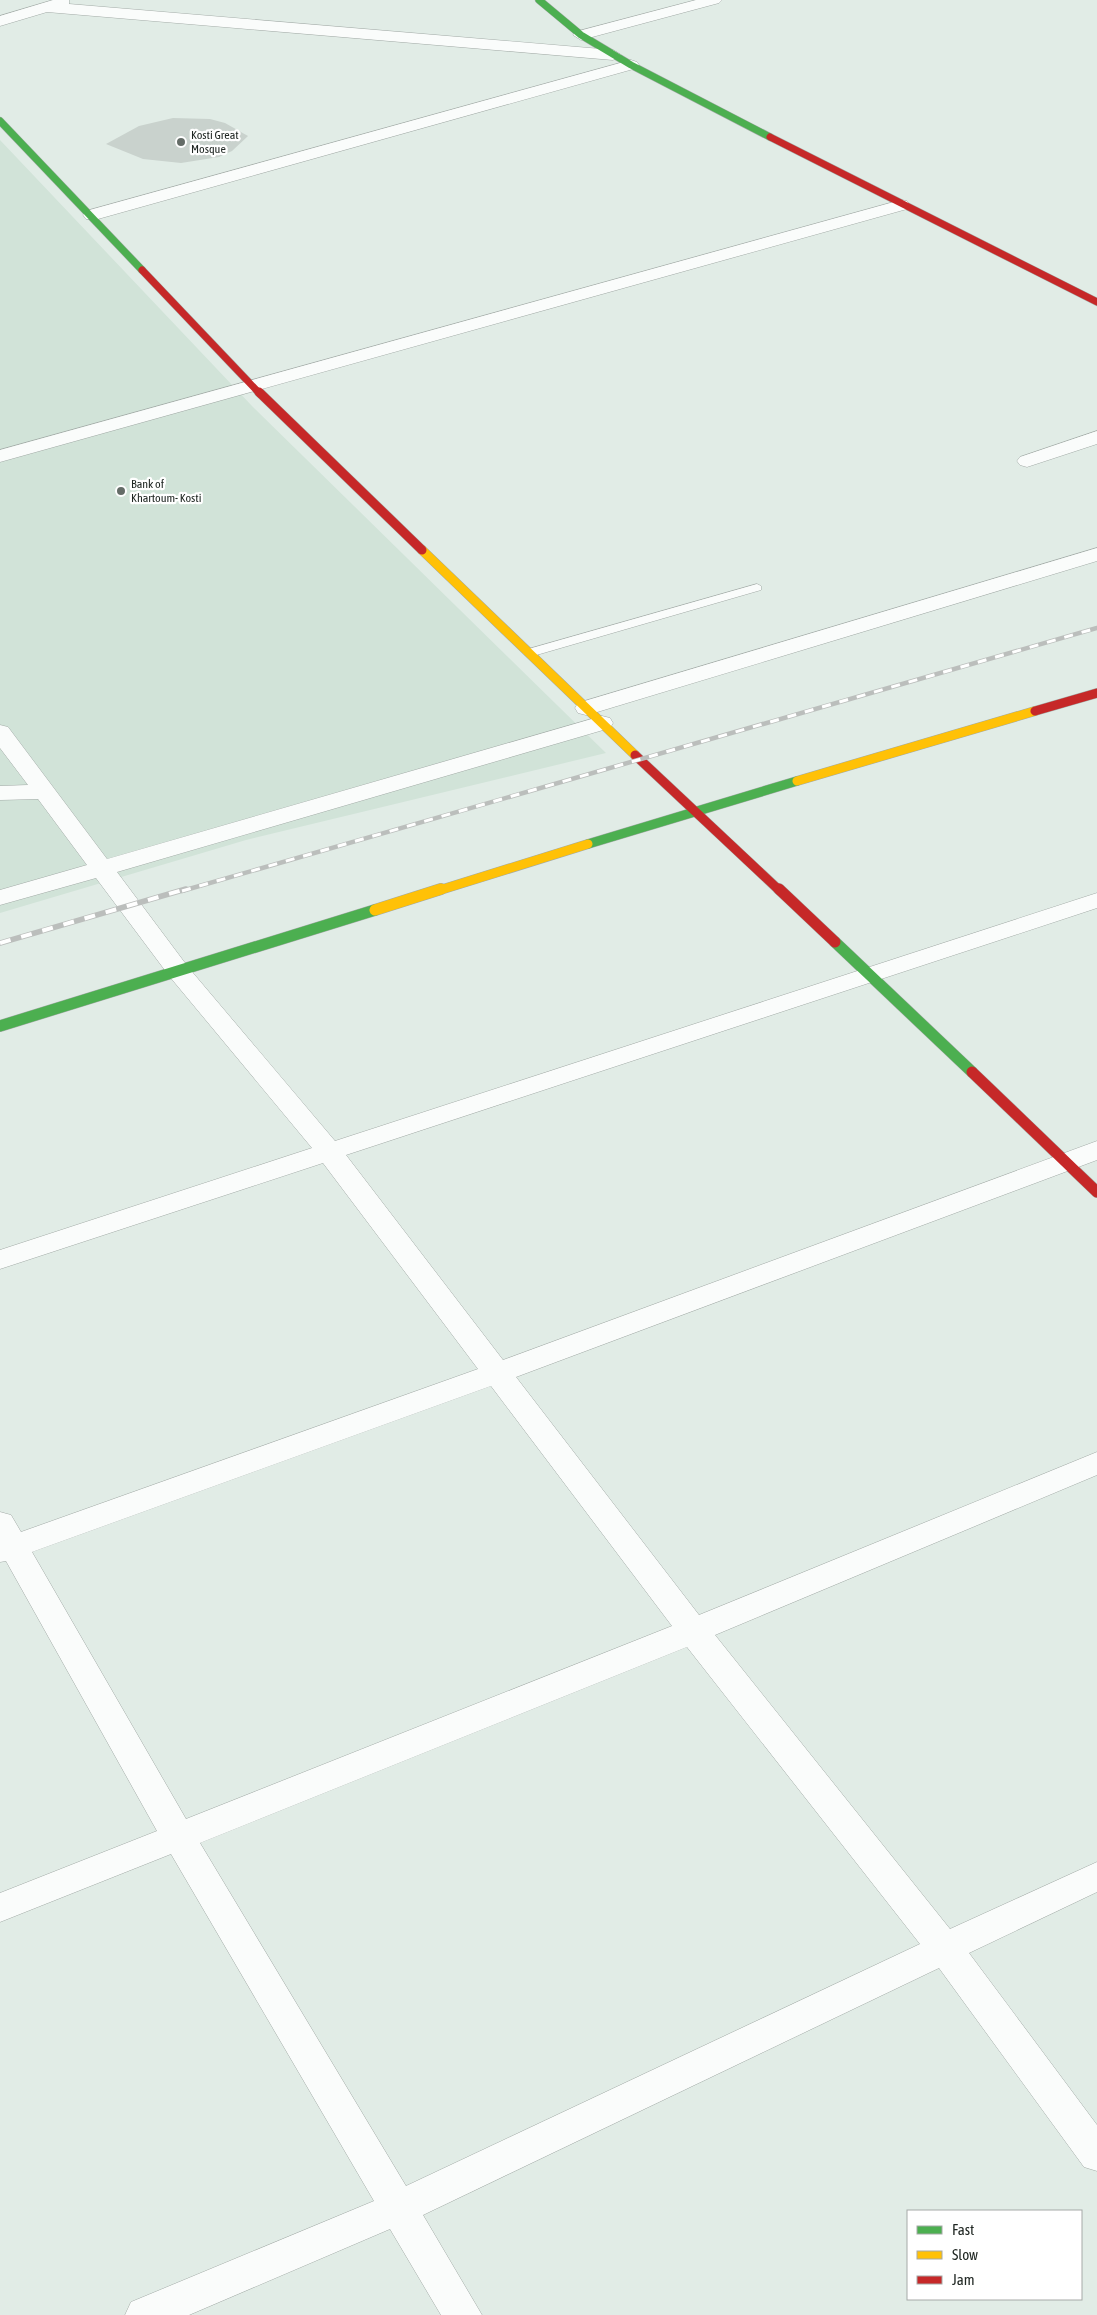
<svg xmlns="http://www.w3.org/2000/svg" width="1097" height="2315" viewBox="0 0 1097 2315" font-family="'Asap Condensed',sans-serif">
<rect width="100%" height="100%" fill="#e1ece6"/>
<polygon fill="#d1e3d8" points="0,140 252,406 606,753 246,840 0,913"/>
<polygon fill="#c9d2cd" points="173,118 210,119 225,123 248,136 232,151 219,157 181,163 143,159 106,144 139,126"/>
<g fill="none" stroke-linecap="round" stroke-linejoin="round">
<defs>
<polygon id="lane" points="757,584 761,586 761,590 533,656 529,657 523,653 525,650"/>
<g id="street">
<polygon points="53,0 69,0 69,4 613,50 621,55 613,60 47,12 0,26 0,16"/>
<polygon points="696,0 722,0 719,3 581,40 573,35 575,32"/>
<polygon points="631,60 637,62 639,65 637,68 98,219 86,219 83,215 86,211"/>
<polygon points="901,200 907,201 910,205 907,209 0,462 0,450"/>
<polygon points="1097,431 1097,444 1027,467 1020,465 1017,461 1020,457"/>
<polygon points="1097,548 1097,561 594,713 586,715 578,713 575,708 578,703"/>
<path d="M602 716 610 718 613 723 610 728 117 872 188 967 335 1141 1097 893V908L346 1155 503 1360 1097 1141V1160L516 1377 699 1615 1097 1452V1475L715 1635 950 1929 1097 1862V1892L969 1953 1097 2125V2171L1084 2167 939 1968 423 2215 482 2315H441L390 2229 189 2315H125L131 2302 374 2201 171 1854 0 1922V1893L157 1831 6 1561 0 1562V1512L11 1515 21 1532 478 1369 323 1163 0 1269V1250L312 1148 170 977 96 878 0 905V890L87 865 38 799 0 800V786L28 785 0 748V725L8 727 107 859ZM491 1386 672 1626 186 1819 32 1552ZM687 1647 920 1944 406 2186 200 1843Z"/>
</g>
<g id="fast-far2">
<polyline points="539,0 581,35 631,65 770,137"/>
<polyline points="0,121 142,270"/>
</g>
<polyline id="fast-far1" points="588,844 797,781"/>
<g id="fast">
<polyline points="835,942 972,1072"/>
<polyline points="0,1026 375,910"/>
</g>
<g id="slow-far1">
<polyline points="422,550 635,755"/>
<polyline points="797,781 1035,711"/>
<polyline points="437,891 588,844"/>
</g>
<polyline id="slow" points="375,910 441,889"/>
<g id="jam-far2">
<polyline points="770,137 1097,302"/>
<polyline points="142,270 260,394"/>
</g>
<g id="jam-far1">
<polyline points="259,392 422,550"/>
<polyline points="1035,711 1097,693"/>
<polyline points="635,755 780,891"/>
</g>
<g id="jam">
<polyline points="779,889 835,942"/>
<polyline points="972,1072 1097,1192"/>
</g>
</defs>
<use href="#lane" stroke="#a2aaa6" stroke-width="1"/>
<use href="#street" stroke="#a2aaa6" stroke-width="1"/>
<use href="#fast-far2" stroke="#a2aaa6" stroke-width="8"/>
<use href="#fast-far1" stroke="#a2aaa6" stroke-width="10"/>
<use href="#fast" stroke="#a2aaa6" stroke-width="12"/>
<use href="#slow-far1" stroke="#a2aaa6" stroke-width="10"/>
<use href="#slow" stroke="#a2aaa6" stroke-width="12"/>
<use href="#jam-far2" stroke="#a2aaa6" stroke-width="8"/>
<use href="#jam-far1" stroke="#a2aaa6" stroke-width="10"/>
<use href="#jam" stroke="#a2aaa6" stroke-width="12"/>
<use href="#lane" fill="#fafcfb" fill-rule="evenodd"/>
<use href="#street" fill="#fafcfb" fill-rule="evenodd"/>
<use href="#fast-far2" stroke="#4caf50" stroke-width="7"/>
<use href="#fast-far1" stroke="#4caf50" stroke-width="9"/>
<use href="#fast" stroke="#4caf50" stroke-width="11"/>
<use href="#slow-far1" stroke="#ffc107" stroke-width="9"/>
<use href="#slow" stroke="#ffc107" stroke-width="11"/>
<use href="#jam-far2" stroke="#c62828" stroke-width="7"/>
<use href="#jam-far1" stroke="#c62828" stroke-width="9"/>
<use href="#jam" stroke="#c62828" stroke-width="11"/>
<defs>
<polyline id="rail-far1" points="182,891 1097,628"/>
<polyline id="rail" points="0,943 186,889"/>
</defs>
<use href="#rail-far1" stroke="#bbbebc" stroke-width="4.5"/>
<use href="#rail" stroke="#bbbebc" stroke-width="5.5"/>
<use href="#rail-far1" stroke="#fff" stroke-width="3" stroke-dasharray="9" stroke-linecap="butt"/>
<use href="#rail" stroke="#fff" stroke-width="4" stroke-dasharray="11" stroke-linecap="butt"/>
</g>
<g fill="#646c67" stroke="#fff" stroke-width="2">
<circle cx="181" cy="142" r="5"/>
<circle cx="121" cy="491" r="5"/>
</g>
<g text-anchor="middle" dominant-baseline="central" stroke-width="4.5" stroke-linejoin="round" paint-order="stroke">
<g font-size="12" fill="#202723" stroke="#fff" text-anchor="start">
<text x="191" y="135">Kosti Great<tspan x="191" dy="14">Mosque</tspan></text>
<text x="131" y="484">Bank of<tspan x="131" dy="14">Khartoum- Kosti</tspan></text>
</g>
</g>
<rect x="907" y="2210" width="175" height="90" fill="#ffffff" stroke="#a6a9a7"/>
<rect x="917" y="2226" width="25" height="8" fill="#4caf50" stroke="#a6a9a7"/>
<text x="952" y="2235" font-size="15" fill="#202723">Fast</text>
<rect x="917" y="2251" width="25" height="8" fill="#ffc107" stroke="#a6a9a7"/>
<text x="952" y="2260" font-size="15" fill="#202723">Slow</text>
<rect x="917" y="2276" width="25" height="8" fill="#c62828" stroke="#a6a9a7"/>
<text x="952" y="2285" font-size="15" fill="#202723">Jam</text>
</svg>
